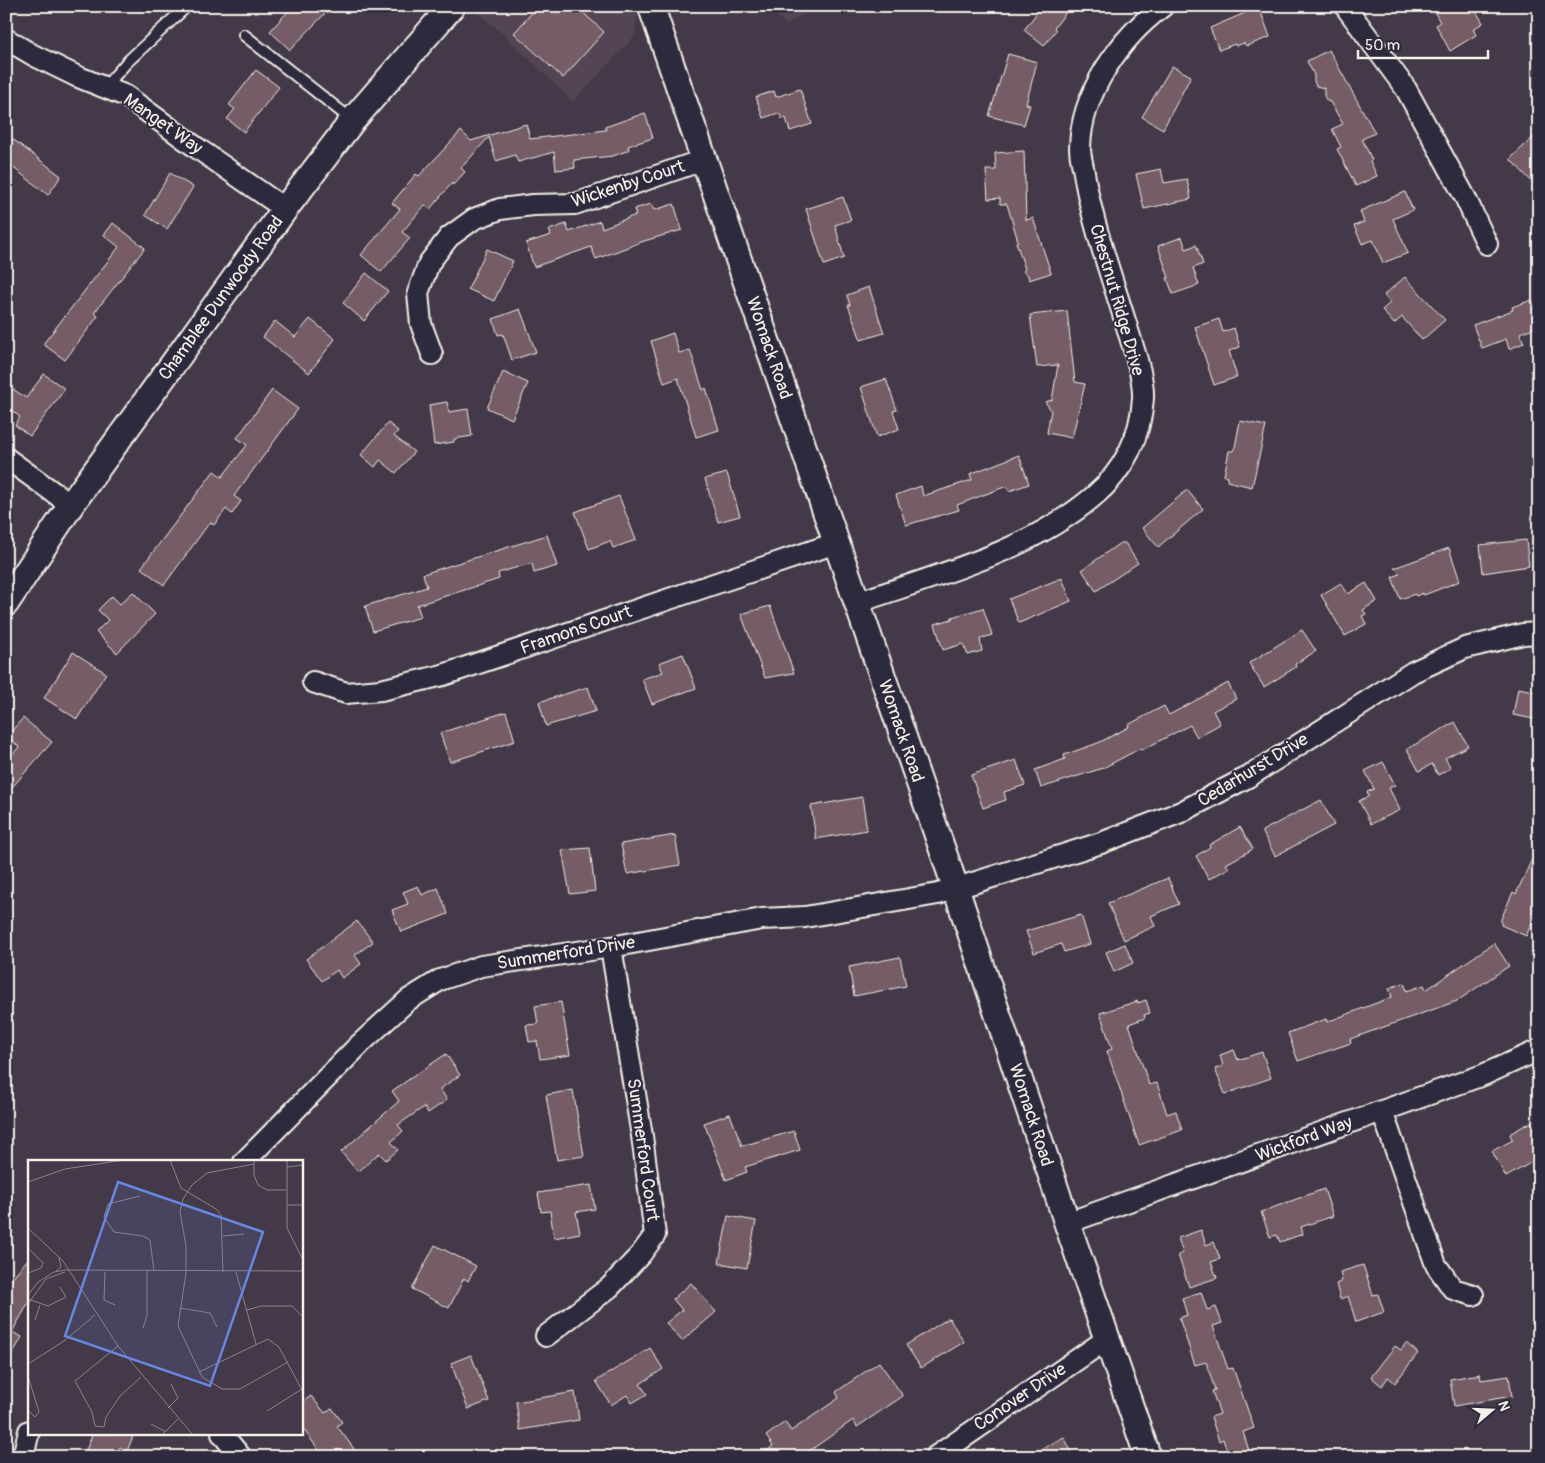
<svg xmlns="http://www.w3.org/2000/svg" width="1545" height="1463" viewBox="0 0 1545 1463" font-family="Pangolin,sans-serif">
<rect width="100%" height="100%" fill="#443949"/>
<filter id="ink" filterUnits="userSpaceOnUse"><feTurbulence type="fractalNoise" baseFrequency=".02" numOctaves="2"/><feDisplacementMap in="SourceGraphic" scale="10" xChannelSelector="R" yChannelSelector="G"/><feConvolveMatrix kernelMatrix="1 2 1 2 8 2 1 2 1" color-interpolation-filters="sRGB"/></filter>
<g filter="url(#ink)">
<g fill="#524452">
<polygon points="471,6 639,6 634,37 573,102 505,36"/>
<polygon points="764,6 815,6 787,25"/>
</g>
<g fill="#745c66" stroke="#f4f1e8">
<polygon points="293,6 332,6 290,50 270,31"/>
<polygon points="538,6 576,6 604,32 563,78 514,33"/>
<polygon points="1042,6 1071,6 1054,28 1056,30 1044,46 1024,30"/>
<polygon points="1431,6 1473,6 1483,23 1473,29 1476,35 1450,51 1436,25 1440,22"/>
<polygon points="1259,7 1270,37 1246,46 1244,43 1236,46 1235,44 1219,50 1210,28"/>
<polygon points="1329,50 1375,133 1362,139 1372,160 1370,161 1377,176 1356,186 1337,149 1341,147 1332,129 1343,124 1330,102 1327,101 1324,96 1324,88 1316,86 1314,81 1314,75 1307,61"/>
<polygon points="1008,54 1037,62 1026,104 1030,105 1024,125 989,116"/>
<polygon points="1172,66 1191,76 1163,129 1142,117"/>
<polygon points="256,70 279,87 244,132 227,119 235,109 229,105"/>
<polygon points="800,89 812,124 790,131 786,118 782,119 779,113 763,118 756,97 774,91 776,97"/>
<polygon points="645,113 653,138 628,146 629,150 613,156 574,160 575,168 556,170 554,152 518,162 515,155 496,161 489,137 461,168 465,172 453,185 452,183 430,209 425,205 402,232 410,238 381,272 361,255 400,209 392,203 416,174 419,176 461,131 471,141 526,124 530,139 606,130 605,127"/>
<polygon points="1539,132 1539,189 1510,159"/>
<polygon points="6,134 61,176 48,195 6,162"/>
<polygon points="1024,151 1026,220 1033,218 1051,273 1029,280 1028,275 1023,271 1025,269 1016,242 1018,241 1007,204 1000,204 1000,198 988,199 986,170 996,170 995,153"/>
<polygon points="1161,169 1164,183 1187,179 1191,199 1144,209 1136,174"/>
<polygon points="170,173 193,187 167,229 145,215"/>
<polygon points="1405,192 1413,210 1393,219 1408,253 1383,263 1373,240 1362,244 1354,226 1364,222 1360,211"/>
<polygon points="843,197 851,220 835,225 844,258 824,265 806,209"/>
<polygon points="651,204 654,210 674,204 682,230 644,241 596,259 591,247 534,267 526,243 551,235 549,230 566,224 569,232 600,221 602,228 636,215 634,209"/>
<polygon points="113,223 145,248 94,313 98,316 65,360 43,344 119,247 104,235"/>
<polygon points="1182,237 1186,249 1196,245 1203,264 1193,268 1199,285 1173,294 1167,278 1169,278 1158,246"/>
<polygon points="487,249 513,261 494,301 468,289"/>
<polygon points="366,273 388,291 364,321 343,303"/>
<polygon points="1405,277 1445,320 1422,340 1402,317 1394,324 1382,310 1390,303 1384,295"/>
<polygon points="869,287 884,333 861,340 848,305 850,305 847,295"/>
<polygon points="1532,300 1539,318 1539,326 1520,333 1524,343 1509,349 1506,339 1482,348 1473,325 1513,310 1512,307"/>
<polygon points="520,309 536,352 512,360 503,334 498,335 493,319"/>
<polygon points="1067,311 1075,382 1085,384 1072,438 1047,433 1051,410 1045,402 1052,400 1058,365 1037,367 1030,315"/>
<polygon points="310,319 335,339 309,373 263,337 275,321 295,337"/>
<polygon points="1219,319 1223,332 1234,328 1240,347 1229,351 1237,377 1214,385 1195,327"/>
<polygon points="673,333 679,353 690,350 703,390 706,388 719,430 696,437 678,378 664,383 651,341"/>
<polygon points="503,372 528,383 512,419 487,408"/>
<polygon points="44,374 65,389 30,436 15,425 20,417 6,406 6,398 13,389 26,398"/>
<polygon points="886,379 897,410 893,411 899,429 877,437 861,387"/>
<polygon points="272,390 298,409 234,496 241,501 232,514 226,509 214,525 210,522 164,585 141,568 214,471 222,477 247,445 237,438"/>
<polygon points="447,402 449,412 468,409 472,436 454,439 454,442 434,445 429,405"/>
<polygon points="1240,421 1266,426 1252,487 1227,481 1228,477 1224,476 1229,451 1233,451 1235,447"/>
<polygon points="388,423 398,431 394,436 414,452 396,473 380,460 375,467 361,455"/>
<polygon points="1019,455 1029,484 1009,491 1007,486 957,505 959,510 906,525 896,495 921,486 923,496 972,480 970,474"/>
<polygon points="727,473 740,516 718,522 705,479"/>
<polygon points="1187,490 1203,509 1158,547 1142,528"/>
<polygon points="619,496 636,540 613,548 610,541 589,549 575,512"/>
<polygon points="547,535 557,566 534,573 532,563 498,573 499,579 417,605 421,617 373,631 365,606 427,587 423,574"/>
<polygon points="1526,540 1529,566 1483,573 1480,545"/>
<polygon points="1120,543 1125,543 1138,563 1096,591 1082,570"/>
<polygon points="1449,548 1460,581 1424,595 1423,593 1416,596 1415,594 1400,599 1392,577 1400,574 1394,568"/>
<polygon points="1062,578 1071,601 1019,623 1009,599"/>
<polygon points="1341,583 1348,594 1366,583 1377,601 1363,610 1366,614 1362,616 1366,624 1345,636 1321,595"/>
<polygon points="133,592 155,614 117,653 96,632 108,620 98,610 112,596 120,604"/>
<polygon points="770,606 794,673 765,678 741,614"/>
<polygon points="983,608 992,635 980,639 982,651 968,655 963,644 943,650 935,624 952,619 952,617"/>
<polygon points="1302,630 1316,651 1295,664 1296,667 1264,687 1249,663"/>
<polygon points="73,652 106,673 77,719 44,698"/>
<polygon points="683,654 696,688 652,704 642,679 663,672 659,663"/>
<polygon points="1228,683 1236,699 1213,711 1220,724 1197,737 1190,725 1142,750 1141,748 1103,768 1041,788 1035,770 1065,759 1064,755 1098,743 1129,727 1128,725 1164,706 1169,715"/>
<polygon points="588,687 596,711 546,726 539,702"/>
<polygon points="1518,688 1539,692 1539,720 1513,715"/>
<polygon points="506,712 515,741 450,762 440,733"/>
<polygon points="23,718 52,742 6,794 6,762 19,747 7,736"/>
<polygon points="1455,722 1468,746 1445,758 1451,768 1438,775 1432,764 1419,771 1407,749"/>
<polygon points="1016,760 1025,785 1004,792 1006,800 983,808 971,775"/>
<polygon points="1383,762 1395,785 1389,788 1400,810 1371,824 1359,801 1369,796 1367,792 1374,789 1365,771"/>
<polygon points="862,797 867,830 816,839 811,806"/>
<polygon points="1321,800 1334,825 1275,856 1262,831"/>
<polygon points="1240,827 1253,849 1226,864 1229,868 1209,879 1196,856 1210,847 1209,845"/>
<polygon points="675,835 680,865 627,874 621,844"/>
<polygon points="1539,844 1539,907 1526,936 1501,925 1501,919 1513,892 1516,894"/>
<polygon points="590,848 595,891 570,894 562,850"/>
<polygon points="1168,878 1179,904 1151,916 1155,926 1124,940 1108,903"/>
<polygon points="418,886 422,895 438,888 448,914 401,932 392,910 408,904 403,892"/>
<polygon points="1081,915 1090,944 1064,952 1061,944 1034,953 1026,931"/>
<polygon points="357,921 373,942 355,955 361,964 342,978 337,970 322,981 306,959"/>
<polygon points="1494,943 1509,966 1457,1001 1350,1039 1351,1043 1298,1061 1288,1033 1326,1019 1327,1022 1392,997 1389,988 1404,983 1407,991 1424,985 1426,990"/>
<polygon points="1125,944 1133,963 1114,972 1106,952"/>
<polygon points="900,957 906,986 854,996 849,967"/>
<polygon points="1146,1000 1150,1013 1144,1015 1145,1018 1129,1024 1149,1085 1157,1083 1167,1114 1176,1111 1182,1130 1139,1145 1107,1051 1112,1049 1100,1013 1138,1001 1138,1003"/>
<polygon points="561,1002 570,1055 540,1059 537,1041 529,1042 526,1025 538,1024 535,1006"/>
<polygon points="1234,1050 1238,1060 1262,1052 1271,1078 1225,1094 1215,1069 1223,1066 1220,1055"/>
<polygon points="446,1054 460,1075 440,1089 447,1100 428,1113 424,1107 398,1125 403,1131 391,1142 398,1150 386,1160 379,1153 358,1172 341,1152 399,1101 392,1091"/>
<polygon points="573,1090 584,1156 557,1160 546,1095"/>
<polygon points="730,1114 742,1146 794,1131 800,1150 745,1167 747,1172 726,1180 704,1123"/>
<polygon points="1531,1122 1539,1136 1539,1158 1506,1177 1492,1151 1513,1140 1510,1135 1511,1133"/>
<polygon points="591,1185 595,1209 576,1212 580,1233 554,1238 550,1211 541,1212 538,1193"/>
<polygon points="1324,1189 1333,1216 1301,1227 1303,1234 1280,1242 1277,1235 1270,1237 1261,1212"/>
<polygon points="728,1216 756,1221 747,1268 719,1263"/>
<polygon points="1201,1230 1206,1245 1214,1242 1220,1259 1211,1262 1217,1278 1189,1287 1178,1255 1183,1253 1178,1238"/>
<polygon points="435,1245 476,1266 468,1281 464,1278 449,1308 412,1289"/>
<polygon points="29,1258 29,1302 12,1332 22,1337 6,1366 6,1290 15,1274"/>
<polygon points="1363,1265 1373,1295 1378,1294 1384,1312 1356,1322 1348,1296 1340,1299 1336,1284 1342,1281 1340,1272"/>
<polygon points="691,1283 716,1312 682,1341 666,1323 682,1310 673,1299"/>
<polygon points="1201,1292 1207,1310 1216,1307 1222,1323 1213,1326 1228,1369 1233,1368 1254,1428 1243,1432 1251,1457 1229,1457 1223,1439 1219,1441 1211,1417 1220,1414 1212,1391 1215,1390 1206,1362 1195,1365 1179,1318 1187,1315 1182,1298"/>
<polygon points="949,1318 964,1342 921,1368 906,1345"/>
<polygon points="1406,1343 1418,1353 1395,1383 1388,1377 1382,1386 1371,1377 1395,1346 1401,1350"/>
<polygon points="650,1348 663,1369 640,1384 647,1394 632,1403 627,1395 611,1405 596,1381"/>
<polygon points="471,1355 489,1401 468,1409 451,1363"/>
<polygon points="879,1362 903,1396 857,1427 853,1420 801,1457 759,1457 773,1446 766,1436 785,1422 791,1431 839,1398 836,1392"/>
<polygon points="1480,1374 1481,1380 1509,1376 1512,1396 1454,1406 1450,1379"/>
<polygon points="575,1392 579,1420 520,1430 516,1402"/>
<polygon points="311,1396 325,1413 332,1408 342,1422 337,1426 360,1457 324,1457 301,1426 301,1403"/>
<polygon points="89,1434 134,1434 127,1451 120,1447 115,1457 83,1457 92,1436"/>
<polygon points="1064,1437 1074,1457 1027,1457"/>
</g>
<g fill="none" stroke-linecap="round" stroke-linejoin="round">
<defs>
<g id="service">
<polyline points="244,35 352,120"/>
<polyline points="105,87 127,62 187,6"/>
</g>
<g id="minor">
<polyline points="1345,6 1406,89 1465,197 1487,244"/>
<polyline points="6,39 33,55 76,76 126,96 197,148 285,209"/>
<polyline points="432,354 421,324 418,293 429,263 449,237 474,219 500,209 533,205 575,204 703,160"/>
<polyline points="6,458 71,505"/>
<path d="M856 603C936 575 1029 552 1094 496 1124 471 1141 436 1143 398 1144 376 1133 348 1127 327 1112 278 1094 229 1085 179 1084 169 1080 158 1080 148 1081 93 1120 38 1163 6"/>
<polyline points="313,682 346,693 381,690 443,675 836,543"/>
<polyline points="1382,1111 1436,1265 1453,1289 1473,1295"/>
<polyline points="244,1162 360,1044 408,1000 440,980 481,966 611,947 762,919 805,917 938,894 1101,843 1181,812 1248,777 1413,672 1465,648 1523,634 1539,633"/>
<polyline points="1067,1223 1483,1075 1539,1050"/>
<polyline points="546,1336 610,1287 641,1254 655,1235 642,1136 611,947"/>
<polyline points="222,1434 241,1457"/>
<polyline points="23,1457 29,1431"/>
<polyline points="935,1457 1107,1339"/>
</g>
<g id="tertiary">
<polyline points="651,6 956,889 1067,1223 1148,1457"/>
<polyline points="6,603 71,505 285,209 353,120 452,6"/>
</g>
</defs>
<use href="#service" stroke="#f4f1e8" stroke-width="14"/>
<use href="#minor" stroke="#f4f1e8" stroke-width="24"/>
<use href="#tertiary" stroke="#f4f1e8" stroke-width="29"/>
<use href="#service" stroke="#2f2a3d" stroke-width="10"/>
<use href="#minor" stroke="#2f2a3d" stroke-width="20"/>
<use href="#tertiary" stroke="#2f2a3d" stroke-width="25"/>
</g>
</g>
<g text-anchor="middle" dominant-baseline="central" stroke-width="4" stroke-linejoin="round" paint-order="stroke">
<g font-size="18" fill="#f4f1e8" stroke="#2f2a3d">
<text transform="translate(163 124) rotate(35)">Manget Way</text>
<text transform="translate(628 184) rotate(-18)">Wickenby Court</text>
<text transform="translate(221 298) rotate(-54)">Chamblee Dunwoody Road</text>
<text transform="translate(1117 300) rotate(74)">Chestnut Ridge Drive</text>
<text transform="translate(769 348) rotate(71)">Womack Road</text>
<text transform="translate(576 630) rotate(-19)">Framons Court</text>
<text transform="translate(901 731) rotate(71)">Womack Road</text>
<text transform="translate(1253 770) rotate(-31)">Cedarhurst Drive</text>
<text transform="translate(566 953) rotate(-9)">Summerford Drive</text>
<text transform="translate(1031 1115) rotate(72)">Womack Road</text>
<text transform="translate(1304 1139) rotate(-20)">Wickford Way</text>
<text transform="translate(643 1150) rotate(82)">Summerford Court</text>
<text transform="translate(1020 1397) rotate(-34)">Conover Drive</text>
</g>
</g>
<g transform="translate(28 1160)">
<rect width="275" height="275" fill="#443949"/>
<path fill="none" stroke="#8a8389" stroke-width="1" d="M142 0 153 28 188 49 193 55 195 112M226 0V15L230 25 239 30H258M259 0V68L275 100M226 4 179 13 164 25 155 39 152 52 158 86V113L150 166 174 217 194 229H212L260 202M259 7 275 5M0 22 37 9 96 0M112 36 80 44 76 57 86 72 115 76 122 80 126 111M259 45H275M0 68 35 101 90 186 165 275M195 76 216 74M0 88 15 103 13 108 0 113M28 111 33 107 31 98M77 112 76 140 87 145M208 112 228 184M0 135 10 122 26 112 37 110 275 111M0 139 20 146 38 137 32 127M0 144 18 119 37 112M152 148 182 153 189 167M219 150 233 146H264L275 157M7 160 12 145M115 168 119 155V111M90 186 47 221 64 252 67 266 76 267 78 257 92 236 113 217M0 204 36 181 67 155M171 212 240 179 251 187 275 232M0 216 11 252 7 257 0 250M140 248 150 238 143 224M239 251 274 229M123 264 138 272M134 275 150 259"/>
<path fill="#6887de" fill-opacity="0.15" stroke="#6887de" stroke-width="2.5" d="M90 22 235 72 182 226 37 176Z"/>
<rect width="275" height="275" fill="none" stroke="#f4f1e8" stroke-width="2.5"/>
</g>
<rect width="1545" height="1463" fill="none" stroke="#2f2a3d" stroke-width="25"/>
<rect x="12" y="12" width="1520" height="1438" fill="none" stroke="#f4f1e8" stroke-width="2" filter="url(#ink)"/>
<g transform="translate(1492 1410) rotate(71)" stroke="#2f2a3d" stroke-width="4" paint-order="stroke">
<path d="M0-4L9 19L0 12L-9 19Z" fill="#f4f1e8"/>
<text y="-8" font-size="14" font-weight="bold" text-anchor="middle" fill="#f4f1e8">N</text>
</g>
<path d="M1358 50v8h130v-8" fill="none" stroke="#f4f1e8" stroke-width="2.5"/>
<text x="1365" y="50" font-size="15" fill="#f4f1e8" stroke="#2f2a3d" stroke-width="4" paint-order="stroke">50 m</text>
</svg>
